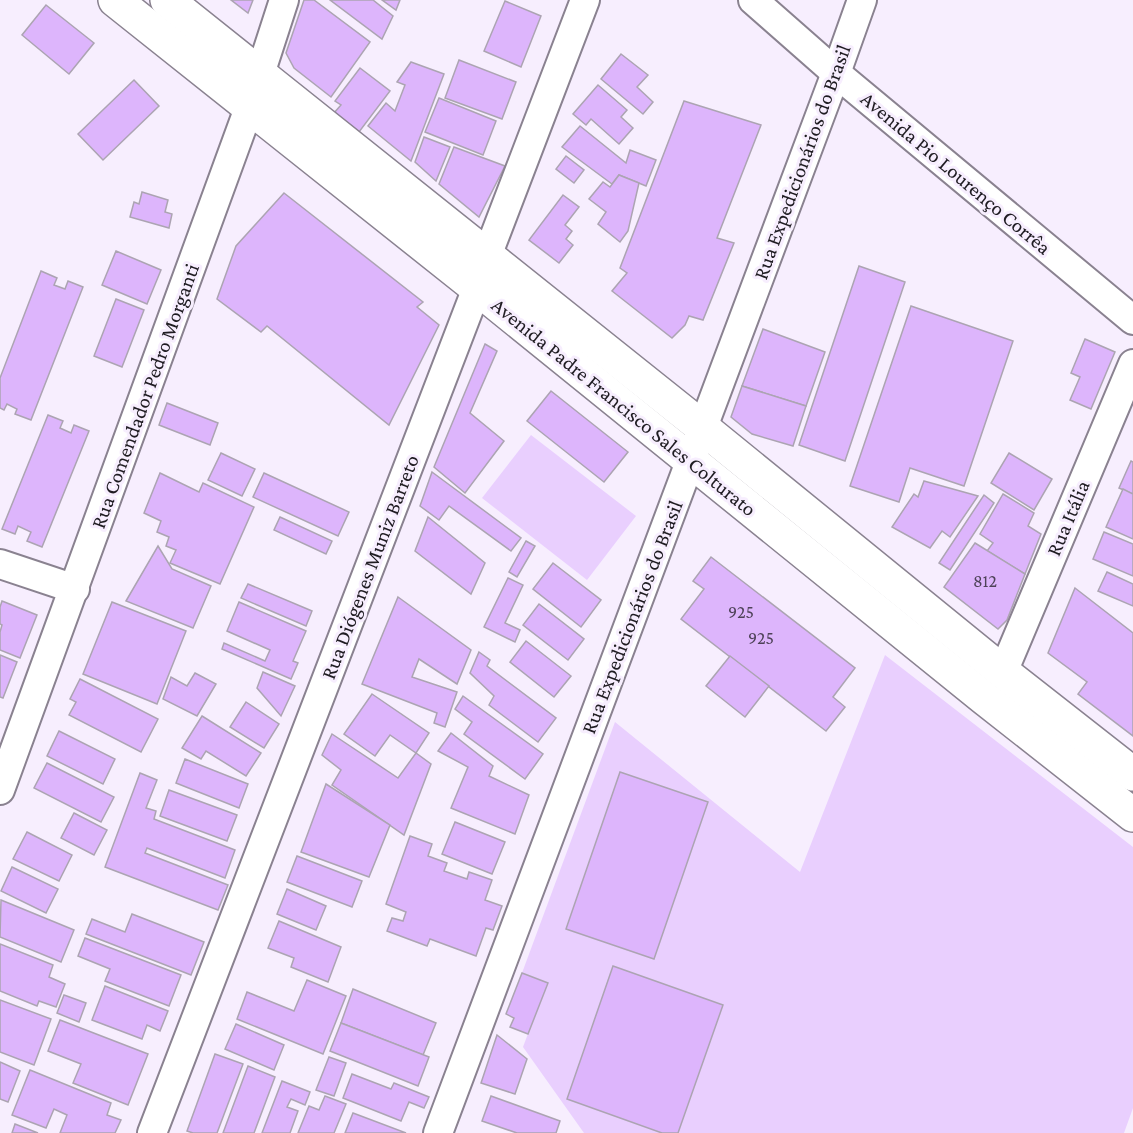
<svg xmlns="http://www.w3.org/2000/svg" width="1133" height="1133" viewBox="0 0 1133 1133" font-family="'Crimson Pro',serif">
<rect width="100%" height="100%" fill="#f7eefe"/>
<g fill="#e9cffe">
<polygon points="531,435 636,516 587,580 482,498"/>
<polygon points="885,655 1133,847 1133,1108 1124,1133 584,1133 523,1047 547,983 522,973 615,722 800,872"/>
</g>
<g fill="#ddb5fc" stroke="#aca4b2" stroke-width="1.5">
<polygon points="231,0 253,0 248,13"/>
<polygon points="304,0 314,0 370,42 331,97 294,68 286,53"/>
<polygon points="330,0 373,0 393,16 382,39"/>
<polygon points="382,0 400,0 396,10"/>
<polygon points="505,1 541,16 521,67 484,51"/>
<polygon points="46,5 94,43 69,74 22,35"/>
<polygon points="621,54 648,75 637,87 653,102 643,114 601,79"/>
<polygon points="459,60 516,82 502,119 445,98"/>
<polygon points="411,62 444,74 411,161 368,126 386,103 395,111 405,85 397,82"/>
<polygon points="360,68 390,91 359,132 334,113 341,105 335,101"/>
<polygon points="134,80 159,106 103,160 78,134"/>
<polygon points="598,85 627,110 621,117 633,128 619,144 591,119 586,125 573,114"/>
<polygon points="439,98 496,121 483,155 425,132"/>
<polygon points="684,101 761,125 717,238 734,243 703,320 689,316 685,325 672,338 612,291 627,273 620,268"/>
<polygon points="580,126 626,163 630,150 656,160 646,186 619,175 612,184 562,147"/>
<polygon points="424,137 450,147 436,181 415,162"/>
<polygon points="454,147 505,166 479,217 439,184"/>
<polygon points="566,156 584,170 574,183 556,169"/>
<polygon points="619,175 639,183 628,231 620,242 598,224 606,212 589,199 603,182 610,187"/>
<polygon points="142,192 168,200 165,212 172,214 169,228 130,217 134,202 139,204"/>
<polygon points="284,193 423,302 417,307 439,325 389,425 267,326 261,332 217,299 236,246"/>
<polygon points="563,195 579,207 565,225 572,231 566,239 573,245 559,263 529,240"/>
<polygon points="116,251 161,270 147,304 102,285"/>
<polygon points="859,266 905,282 845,461 799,445"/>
<polygon points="41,271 57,278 54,285 65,289 68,281 83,287 31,420 15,414 17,409 7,404 4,410 0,408 0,378"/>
<polygon points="116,299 144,310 122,367 94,356"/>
<polygon points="911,306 1013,341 964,486 910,468 899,502 850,486"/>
<polygon points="763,329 825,352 806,406 742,386"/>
<polygon points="1085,339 1115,352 1091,409 1070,400 1080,377 1071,373"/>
<polygon points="485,344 497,351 470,413 504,441 465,493 434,467"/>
<polygon points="742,386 806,406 793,446 752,434 731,417"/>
<polygon points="551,391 628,452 604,482 527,421"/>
<polygon points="167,403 218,423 210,445 159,425"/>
<polygon points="48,415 63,421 60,428 71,433 74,425 89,431 42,547 27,541 31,532 18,526 15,534 2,529"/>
<polygon points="221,453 255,469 242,496 208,480"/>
<polygon points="1009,453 1052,479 1034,510 991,483"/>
<polygon points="1131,461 1133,462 1133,494 1119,488"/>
<polygon points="432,472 521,538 511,551 449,506 439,520 420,506"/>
<polygon points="160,473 199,492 203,483 254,507 220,584 170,563 176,550 166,546 169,537 157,532 161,521 144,513"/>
<polygon points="264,473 349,512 338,536 253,497"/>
<polygon points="924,481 978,496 950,537 942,531 930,548 892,527 914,494 918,497"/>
<polygon points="1123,489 1133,494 1133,539 1106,527"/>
<polygon points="1003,494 1034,513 1028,526 1041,534 1025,574 987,551 993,543 980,534"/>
<polygon points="984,495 994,503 950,570 939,563"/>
<polygon points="280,517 332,541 326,554 274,530"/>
<polygon points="428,517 485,563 471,594 415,551"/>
<polygon points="1104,532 1133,544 1133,576 1093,559"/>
<polygon points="526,541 535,546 517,577 509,572"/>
<polygon points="975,543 1025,574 1007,620 998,629 944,587"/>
<polygon points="158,546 172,569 211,586 193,628 126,601"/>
<polygon points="711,557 855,668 833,697 845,707 826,731 681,619 704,589 693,581"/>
<polygon points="553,563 601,600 581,627 533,589"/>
<polygon points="1107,572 1133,584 1133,606 1098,591"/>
<polygon points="508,578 523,585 505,623 520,630 515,642 484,627"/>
<polygon points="248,584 312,611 306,626 241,598"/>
<polygon points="1075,588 1133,633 1133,736 1078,694 1087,682 1048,653"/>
<polygon points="398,597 471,650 457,684 419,659 412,677 457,692 445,727 434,723 437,713 362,684"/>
<polygon points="2,601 37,615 20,658 0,650 0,632 2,625 0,624 0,607"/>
<polygon points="112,602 186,631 157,704 83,674"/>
<polygon points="239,602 306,631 293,661 298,663 291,679 222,649 224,643 265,661 270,650 227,631"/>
<polygon points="539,604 584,639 568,660 523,625"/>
<polygon points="526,641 571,676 554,697 510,662"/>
<polygon points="479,652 490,660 487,666 556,718 538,742 489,705 494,696 470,673"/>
<polygon points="0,655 17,662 3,698 0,697"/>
<polygon points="730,656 769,686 745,717 706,686"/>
<polygon points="263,672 295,686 281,716 257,688"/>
<polygon points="195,673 216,684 197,716 163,699 171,677 187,686"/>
<polygon points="80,679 158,719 141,752 69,715 76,702 70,699"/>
<polygon points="372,694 429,733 416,753 390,735 375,756 344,734"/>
<polygon points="463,696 543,754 525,779 464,734 472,722 455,709"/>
<polygon points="246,702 279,724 264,748 230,727"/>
<polygon points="202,716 261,753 246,776 206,751 201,759 182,748"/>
<polygon points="59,731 115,759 103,784 47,756"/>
<polygon points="451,733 493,766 489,776 529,795 515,834 451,808 468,767 438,751"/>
<polygon points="332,734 398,778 416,753 431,764 404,835 332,785 341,770 322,755"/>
<polygon points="185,759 248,784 239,808 176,783"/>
<polygon points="47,763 114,797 101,822 34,788"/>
<polygon points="620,772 708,802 654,959 566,929"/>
<polygon points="140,773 157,780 146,808 156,811 154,819 235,850 225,878 147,848 145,853 228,885 218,910 105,867"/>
<polygon points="326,784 390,825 369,877 301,852"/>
<polygon points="169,790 237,815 227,841 160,816"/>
<polygon points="74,813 107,830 94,855 61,838"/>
<polygon points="455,822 505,842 492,874 442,854"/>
<polygon points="27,832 72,855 59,881 13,859"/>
<polygon points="410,836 432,844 428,856 447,863 444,871 467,879 469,872 492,880 485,900 502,906 493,930 486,928 476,956 430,939 427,946 387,931 392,918 403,921 406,912 386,904"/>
<polygon points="297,856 362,881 352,907 287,882"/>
<polygon points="12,867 58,889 46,913 1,891"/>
<polygon points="287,889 326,906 316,930 277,914"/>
<polygon points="1,900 74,930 61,962 0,937"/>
<polygon points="132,914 204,942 191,975 86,934 92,919 125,932"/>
<polygon points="279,921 341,947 328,982 291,967 294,958 268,948"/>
<polygon points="85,938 181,975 169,1006 105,981 110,969 78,956"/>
<polygon points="0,944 53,965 49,977 65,984 56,1007 39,1001 37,1006 0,991"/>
<polygon points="613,966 723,1005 678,1133 662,1133 567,1099"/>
<polygon points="522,973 548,983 528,1034 510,1027 514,1018 506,1014"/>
<polygon points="307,980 346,996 323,1054 237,1019 247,992 294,1011"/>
<polygon points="105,986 168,1011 160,1031 147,1025 142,1039 92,1020"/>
<polygon points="353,989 436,1023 423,1055 341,1023"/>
<polygon points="64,995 86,1003 79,1022 57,1013"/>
<polygon points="0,1000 51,1019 34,1065 0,1052"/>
<polygon points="60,1020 148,1054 128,1105 73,1083 81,1064 48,1051"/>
<polygon points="341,1023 429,1057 418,1086 330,1051"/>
<polygon points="236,1024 284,1045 274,1070 225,1049"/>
<polygon points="497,1035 527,1059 515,1094 481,1083"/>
<polygon points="215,1054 243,1064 217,1133 193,1133 187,1131"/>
<polygon points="329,1057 346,1063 334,1096 316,1090"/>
<polygon points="0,1062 20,1071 8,1102 0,1099"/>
<polygon points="248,1066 275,1077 254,1133 223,1133"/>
<polygon points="30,1070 111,1103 107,1115 121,1120 115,1133 60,1133 67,1115 54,1109 46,1128 12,1115"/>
<polygon points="352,1074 391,1089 394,1083 429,1097 424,1108 409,1102 401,1121 343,1098"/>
<polygon points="282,1081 310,1092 305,1105 291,1099 287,1107 298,1111 290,1133 262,1133"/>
<polygon points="325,1096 346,1104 334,1133 298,1133 309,1106 319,1110"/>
<polygon points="491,1096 560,1121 556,1133 517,1133 482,1121"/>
<polygon points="353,1113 406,1133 345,1133"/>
<polygon points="15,1124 38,1133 12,1133"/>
</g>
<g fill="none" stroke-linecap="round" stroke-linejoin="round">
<defs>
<g id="street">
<polyline points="753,0 836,73 1133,320"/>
<polyline points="0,564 75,589"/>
<polyline points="1003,672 1133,364"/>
<polyline points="0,790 249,108 284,0"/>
<polyline points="152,1133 477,288 487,256 585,0"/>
<polyline points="438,1133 836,73 862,0"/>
</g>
<g id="secondary">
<polyline points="115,0 477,288 984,698 1133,815"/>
<polyline points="167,0 703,428 1003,672 1133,774"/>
</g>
</defs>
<use href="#street" stroke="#8a8290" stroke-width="32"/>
<use href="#secondary" stroke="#8a8290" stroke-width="36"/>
<use href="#street" stroke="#fff" stroke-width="28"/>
<use href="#secondary" stroke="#fff" stroke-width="33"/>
</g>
<g text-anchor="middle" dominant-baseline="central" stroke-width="6" stroke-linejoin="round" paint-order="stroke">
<g font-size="18" fill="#4e4258">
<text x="985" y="581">812</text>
<text x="741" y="612">925</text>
<text x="761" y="638">925</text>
</g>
<g font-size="21" fill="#1f1c22" stroke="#f7eefe">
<text transform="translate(802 162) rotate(-70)">Rua Expedicionários do Brasil</text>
<text transform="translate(956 173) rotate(40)">Avenida Pio Lourenço Corrêa</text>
<text transform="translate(145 396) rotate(-70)">Rua Comendador Pedro Morganti</text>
<text transform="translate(624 407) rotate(39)">Avenida Padre Francisco Sales Colturato</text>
<text transform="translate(1068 518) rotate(-67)">Rua Itália</text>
<text transform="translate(370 567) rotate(-69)">Rua Diógenes Muniz Barreto</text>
<text transform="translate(632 617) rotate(-69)">Rua Expedicionários do Brasil</text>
</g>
</g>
</svg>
